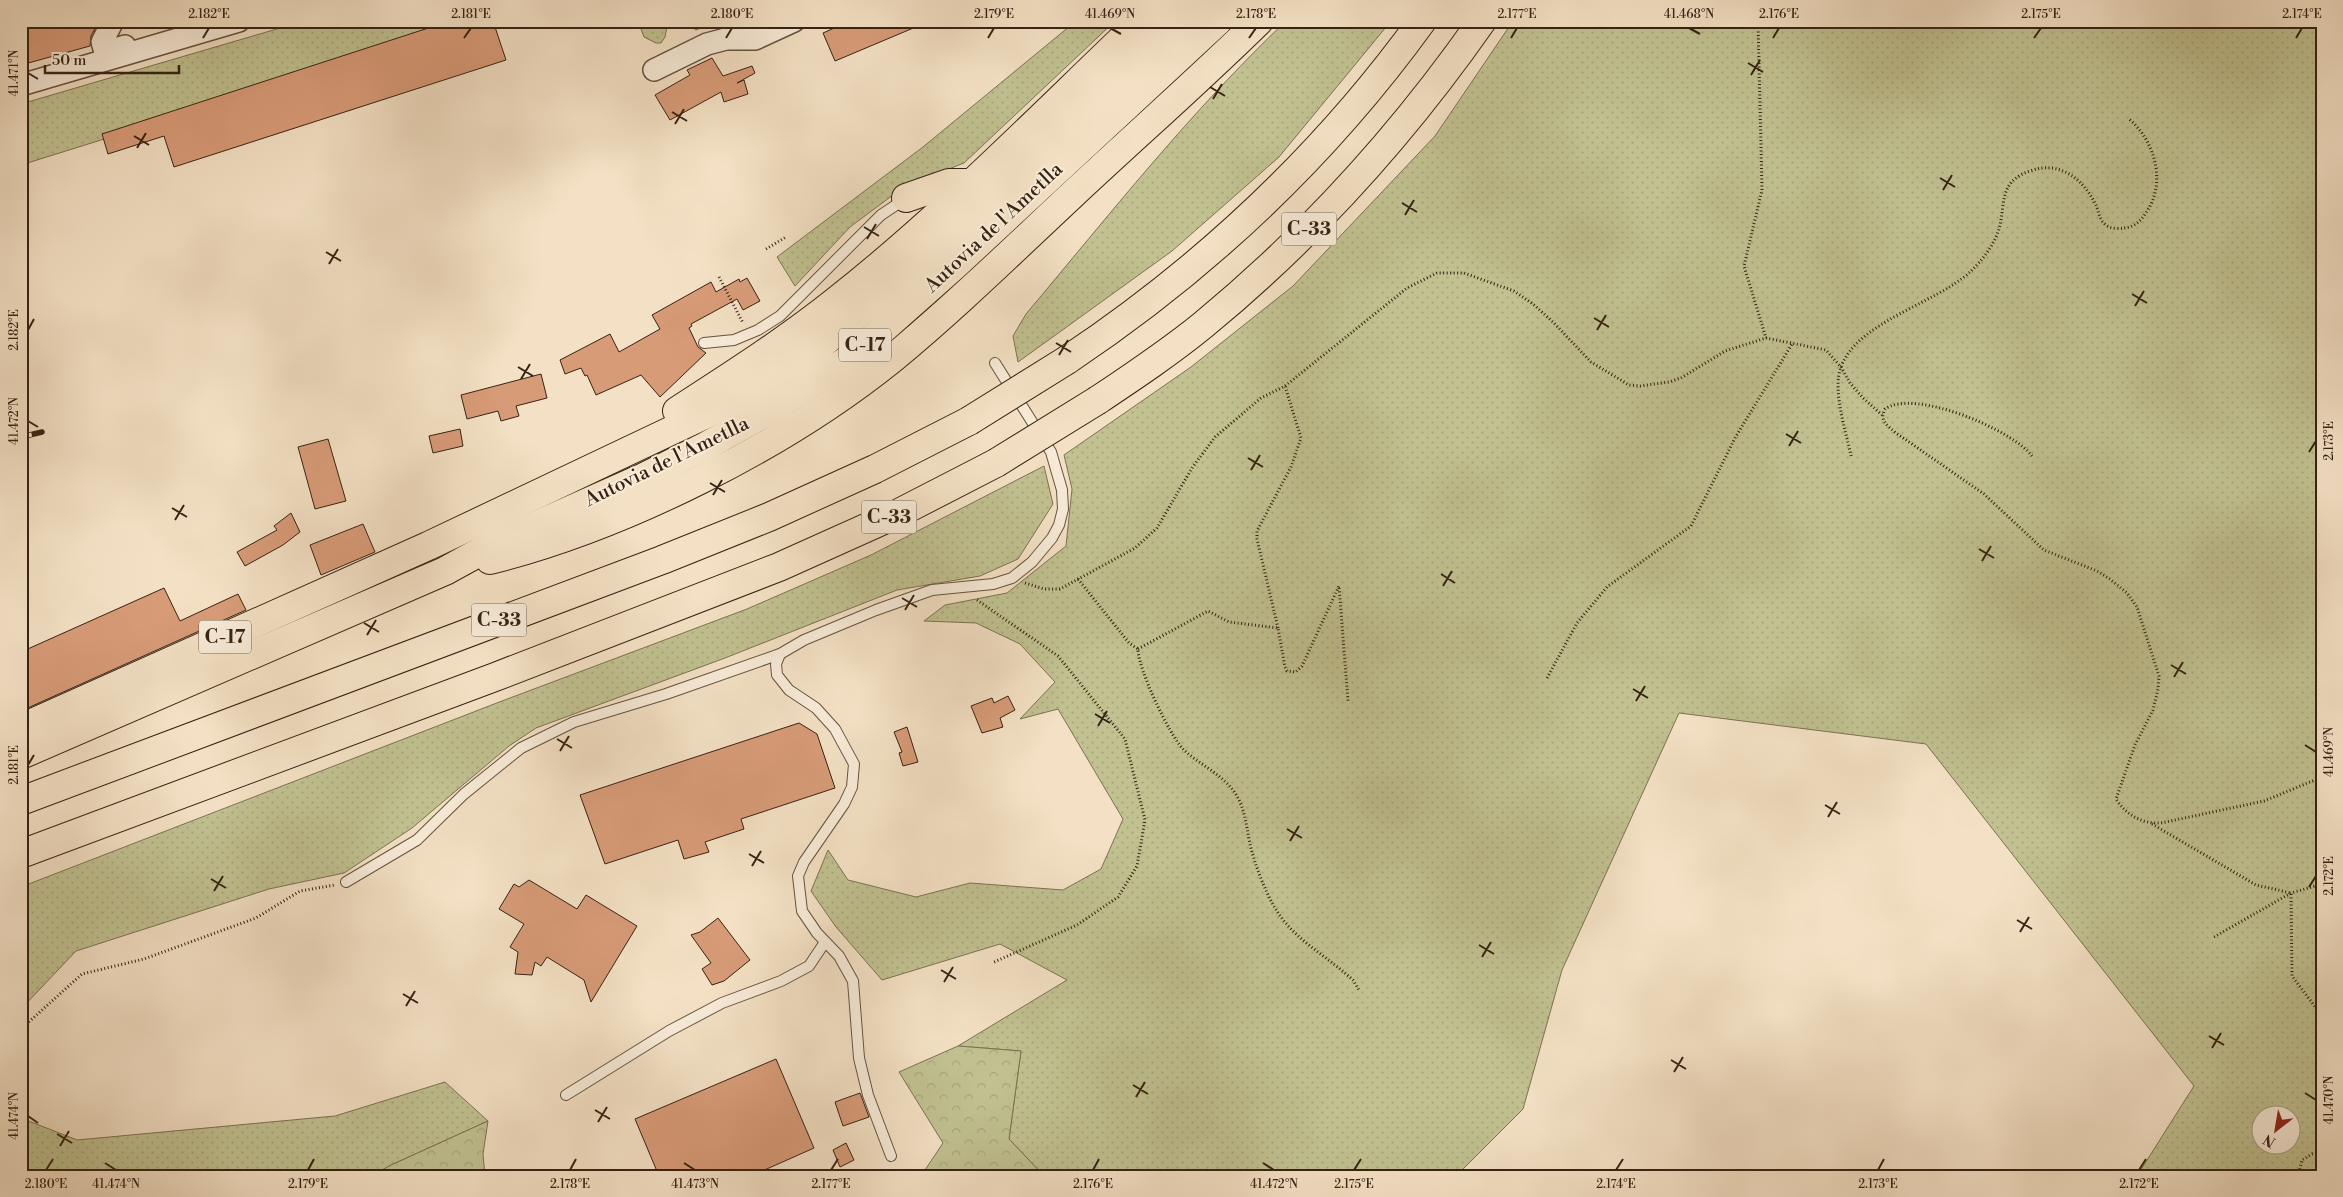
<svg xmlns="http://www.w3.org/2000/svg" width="2343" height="1197" viewBox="0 0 2343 1197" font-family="'Libre Bodoni',serif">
<defs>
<pattern id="grass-dots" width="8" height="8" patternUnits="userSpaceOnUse" patternTransform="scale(1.25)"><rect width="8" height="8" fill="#c1c191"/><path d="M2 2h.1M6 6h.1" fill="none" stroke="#a6a67c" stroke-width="1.8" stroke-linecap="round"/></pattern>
<pattern id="forest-crowns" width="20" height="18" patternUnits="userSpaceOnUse" patternTransform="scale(1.25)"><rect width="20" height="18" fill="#c1c191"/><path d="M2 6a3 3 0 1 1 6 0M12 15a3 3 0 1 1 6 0" fill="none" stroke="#a6a67c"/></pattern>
</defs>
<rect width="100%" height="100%" fill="#f4e1c5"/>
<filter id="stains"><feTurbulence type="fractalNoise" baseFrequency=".004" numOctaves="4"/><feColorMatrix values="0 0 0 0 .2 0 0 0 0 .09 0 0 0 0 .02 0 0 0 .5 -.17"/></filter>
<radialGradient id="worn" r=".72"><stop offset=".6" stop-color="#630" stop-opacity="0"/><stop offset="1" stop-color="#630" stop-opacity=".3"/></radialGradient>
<g fill="url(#grass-dots)" stroke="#7c7252" fill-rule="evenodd">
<polygon points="304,21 482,21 21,165 21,104"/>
<polygon points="638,21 668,21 665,37 661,43 656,43 644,37"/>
<polygon points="685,21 716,21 696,30"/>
<polygon points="1076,21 1115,21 964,163 905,186 850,227 795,286 777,257 923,147"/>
<path d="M1286 21H1391L1279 157 1172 251 1018 362 1013 336 1026 314C1110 214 1191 111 1286 21Z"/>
<path d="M1513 21H2322V1176H2137L2194 1086 1926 744 1679 713 1562 970 1523 1109 1456 1176H1044L1009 1139 1021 1051 958 1046 1067 980 1000 944 882 980 836 927 811 891 828 850 848 880 916 897 970 883 1063 890 1101 869 1123 819 1058 709 1020 719 1055 682 1020 644 976 623 924 621 945 605 1007 593 1066 546 1072 489 1064 455 1191 367 1293 286 1435 136ZM2260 1114H2290V1144H2260Z"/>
<polygon points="1044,466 1053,504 1018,559 980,576 897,590 725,658 536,728 509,746 412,828 344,873 269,889 76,951 21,1009 21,887 502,701 747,609 871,555"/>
<polygon points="445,1082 488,1121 389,1166 372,1176 21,1176 21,1118 77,1140 335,1116"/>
</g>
<g fill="url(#forest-crowns)" stroke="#7c7252">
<polygon points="958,1046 1021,1051 1009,1139 1044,1176 921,1176 943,1143 899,1072"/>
<polygon points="488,1121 483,1154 485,1176 372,1176 389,1166"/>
</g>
<g fill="#d89b78" stroke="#362213">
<polygon points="27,21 99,21 91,36 90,46 21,65 21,33"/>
<polygon points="450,21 493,21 506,60 174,167 164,136 108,154 102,134"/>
<polygon points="850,21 930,21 835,61 823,33"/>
<polygon points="712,58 723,76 752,66 755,73 737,83 744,80 748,94 724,102 721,92 670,120 655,95 690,75 687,70"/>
<polygon points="747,278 760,301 743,310 737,299 691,324 692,326 689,328 698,347 706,353 660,397 641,375 596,395 587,375 585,376 581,368 565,374 560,360 610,334 619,352 660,329 652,315 711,282 716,292 739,279 740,282"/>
<polygon points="541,374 547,398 516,406 519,416 501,421 498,411 467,419 461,395"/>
<polygon points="460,429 463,446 433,453 429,436"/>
<polygon points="328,439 346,501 315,509 298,447"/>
<polygon points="291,513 300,532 283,545 245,566 237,552 277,530 274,526"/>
<polygon points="363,524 375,552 321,575 310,545"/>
<polygon points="164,588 180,621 238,594 246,610 21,711 21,652"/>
<polygon points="1008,696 1015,710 1000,718 1003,727 982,733 971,706 992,698 994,703"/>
<polygon points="799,723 817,734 835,788 741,819 744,829 705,842 709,852 684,859 678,840 605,864 580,795"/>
<polygon points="907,727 918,762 903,766 899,753 902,752 894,732"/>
<polygon points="529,880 577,909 586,895 637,926 591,1002 584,980 547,957 541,966 535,962 532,975 515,974 518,952 510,947 524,924 499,909 514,884 519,887"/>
<polygon points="718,918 750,960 724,981 712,985 702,969 711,963 691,935 700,932"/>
<polygon points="776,1059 814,1148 751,1176 659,1176 635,1119"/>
<polygon points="860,1093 869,1117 843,1126 835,1102"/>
<polygon points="846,1143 854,1160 840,1167 833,1150"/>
</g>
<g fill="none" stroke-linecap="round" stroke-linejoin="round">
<defs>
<g id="lane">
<polyline points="704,343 734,340 758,330 780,316 881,215 905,199"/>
<polyline points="780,654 776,664 777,675 789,690 816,708 835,729 854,764 852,787 844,804 804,862 798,876 802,911 817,933 839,956 853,981 859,1058 868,1095 891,1156"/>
<polyline points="346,882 417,840 464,794 521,748 574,722 666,694 780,654 804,640 876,610 932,590 993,584 1012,578 1032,562 1052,538 1059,525 1063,509 1062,490 1051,452 995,363"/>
<polyline points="566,1095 669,1031 722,1003 781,981 809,966 825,942"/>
</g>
<g id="street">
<polyline points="113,21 102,42 105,52 125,46"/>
<polyline points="726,39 745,21"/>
<polyline points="654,70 707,44 726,39 755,39 794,21"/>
<polyline points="21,85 239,21"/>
</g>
<g id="highway">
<polyline points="906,198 949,183 971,183"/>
<path d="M1067 360C1205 268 1325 155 1422 21"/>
<path d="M1098 400C1134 376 1170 352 1203 325 1310 237 1403 134 1482 21"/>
<path d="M677 411C731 376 786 341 836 301 944 216 1041 116 1141 21"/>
<path d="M490 560C625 526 784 446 893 358 956 306 1014 249 1073 194 1135 136 1199 80 1259 21"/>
<polyline points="21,728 428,546 742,397 817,348 914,268 1179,21"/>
<polyline points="21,755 445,571 496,543 644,477 706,446 774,408 849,359 954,266 1218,21"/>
<polyline points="21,801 662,560 769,517 875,469 969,421"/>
<polyline points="21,854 495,677 779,567 897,514 996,463"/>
</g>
</defs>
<use href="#lane" stroke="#665240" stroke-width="12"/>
<use href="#street" stroke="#665240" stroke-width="24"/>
<use href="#highway" stroke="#362213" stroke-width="30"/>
<g stroke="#362213" stroke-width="3" stroke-dasharray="1 2.5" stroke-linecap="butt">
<polyline points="1758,21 1762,190 1744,266 1766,338"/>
<polyline points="766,249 786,237"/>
<polyline points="719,277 743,323"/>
<path d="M1851 456C1846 431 1832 390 1841 367 1857 322 1935 304 1970 272 1982 261 1994 245 1999 229 2006 203 1998 182 2030 171 2060 160 2083 179 2096 205 2099 212 2099 220 2106 225 2111 229 2119 229 2124 228 2134 227 2140 222 2145 214 2167 185 2156 142 2129 119"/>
<path d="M2032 456C2013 430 1914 388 1885 409 1879 421 1887 425 1896 433L1984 494 2044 550 2097 571 2110 579 2127 593 2137 607 2159 676 2158 689 2153 710 2135 745 2116 799C2126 815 2142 824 2161 823L2264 801 2322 777"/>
<path d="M1078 579 1129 643 1138 649C1138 669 1169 734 1183 749 1198 764 1220 773 1233 790 1245 806 1246 825 1250 844 1255 865 1264 889 1275 908 1293 939 1327 956 1353 980L1359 990"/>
<polyline points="1025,583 1044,589 1060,589 1135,548 1157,528 1192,468 1215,437 1261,398 1285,386 1407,288 1437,273 1464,273 1514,291 1533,304 1553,322 1591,362 1629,385 1640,386 1669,382 1681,378 1725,351 1766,338 1826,350 1841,367 1850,383 1863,398 1882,415"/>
<polyline points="977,600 1058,656 1125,739 1145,820 1137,866 1118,897 1077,925 992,963"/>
<polyline points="1278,628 1257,539 1257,531 1291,467 1301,438 1285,386"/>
<polyline points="1138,649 1208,611 1229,622 1278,628 1285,667 1287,671 1296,672 1302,666 1339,586 1348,701"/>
<polyline points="1547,678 1577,623 1607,587 1691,526 1735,438 1792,344"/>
<polyline points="2152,824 2256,885 2291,893 2292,976 2322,1016"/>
<polyline points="2214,937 2291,893 2322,884"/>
<polyline points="21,1029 82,974 144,959 256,918 300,891 335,885"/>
<polyline points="2298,1176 2302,1160 2312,1154 2322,1154"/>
</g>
<use href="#lane" stroke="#f8ecd9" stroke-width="10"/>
<use href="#street" stroke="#f8ecd9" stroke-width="21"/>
<use href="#highway" stroke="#f4e1c5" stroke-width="28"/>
<defs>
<polyline id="rail" points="21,437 42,432"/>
</defs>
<use href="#rail" stroke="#362213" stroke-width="5.5"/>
<use href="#rail" stroke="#f8ecd9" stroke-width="4" stroke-dasharray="11" stroke-linecap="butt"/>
<defs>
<g id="highway-bridge">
<polyline points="969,421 1067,360"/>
<polyline points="996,463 1098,400"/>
</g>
</defs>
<use href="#highway-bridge" stroke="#362213" stroke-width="30" stroke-linecap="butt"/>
<use href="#highway-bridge" stroke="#f4e1c5" stroke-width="28"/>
</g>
<path fill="none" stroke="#362213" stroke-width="2" d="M1110 28 1121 34M1689 28 1700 34M203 38 209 28M464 38 471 28M726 38 732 28M988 38 994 28M1249 38 1256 28M1511 38 1517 28M1773 38 1779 28M2034 38 2041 28M2296 38 2302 28M1748 63 1763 72M28 73 38 79M1751 75 1760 60M1210 87 1225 96M1213 99 1222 84M672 112 687 121M675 124 684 109M134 136 149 145M137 148 146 133M1940 178 1955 187M1943 190 1952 175M1402 203 1417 212M1405 215 1414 200M864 227 879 236M867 239 876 224M326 252 341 261M329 264 338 249M2132 294 2147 303M2135 306 2144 291M1594 318 1609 327M28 330 34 319M1597 330 1606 315M1056 343 1071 352M1059 355 1068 340M518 367 533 376M521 379 530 364M28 421 38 427M1786 434 1801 443M1789 446 1798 431M2309 452 2316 441M1248 458 1263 467M1251 470 1260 455M710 483 725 492M713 495 722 480M172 508 187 517M175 520 184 505M1979 549 1994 558M1982 561 1991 546M1441 574 1455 583M1443 586 1452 571M902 598 917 607M905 610 914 595M364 623 379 632M367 635 376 620M2171 665 2186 674M2174 677 2183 662M1633 689 1648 698M1636 701 1645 686M1095 714 1110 723M1098 726 1107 711M557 739 572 748M2305 745 2316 752M560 751 569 736M28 765 34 755M1825 805 1840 814M1828 817 1837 802M1287 829 1302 838M1290 841 1299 826M749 854 764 863M752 866 761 851M211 879 226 888M2309 887 2316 876M214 891 223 876M2017 920 2032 929M2020 932 2029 917M1479 945 1494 954M1482 957 1491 942M941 970 956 979M944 982 953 967M403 994 418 1003M406 1006 415 991M2209 1036 2224 1045M2212 1048 2221 1033M1671 1060 1686 1069M1674 1072 1683 1057M1133 1085 1148 1094M2305 1093 2316 1100M1136 1097 1145 1082M595 1110 610 1119M28 1116 38 1123M598 1122 607 1107M57 1134 72 1143M60 1146 69 1131M105 1163 116 1170M684 1163 695 1170M1263 1163 1274 1170M46 1170 53 1159M308 1170 314 1159M570 1170 576 1159M831 1170 838 1159M1093 1170 1099 1159M1354 1170 1361 1159M1616 1170 1623 1159M1878 1170 1884 1159M2139 1170 2146 1159"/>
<g text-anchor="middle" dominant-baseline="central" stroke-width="4" stroke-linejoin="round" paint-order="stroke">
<g fill="#f8ecd9" stroke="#705f4e" stroke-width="1">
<rect x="1281.5" y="212.5" width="55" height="33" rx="4"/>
<rect x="839" y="328.5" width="52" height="33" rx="4"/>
<rect x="861.5" y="500.5" width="55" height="33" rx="4"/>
<rect x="471.5" y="603.5" width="55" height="33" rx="4"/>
<rect x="199" y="620.5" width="52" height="33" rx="4"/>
</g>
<g font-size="19" font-weight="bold" fill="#362213">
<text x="1309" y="229">C-33</text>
<text x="865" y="345">C-17</text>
<text x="889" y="517">C-33</text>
<text x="499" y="620">C-33</text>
<text x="225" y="637">C-17</text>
</g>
<g font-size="20" fill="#362213" stroke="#f8ecd9">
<text transform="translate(994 228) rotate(-43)">Autovia de l'Ametlla</text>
<text transform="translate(667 462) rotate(-26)">Autovia de l'Ametlla</text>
</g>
</g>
<rect width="2343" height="1197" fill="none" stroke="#f4e1c5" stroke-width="55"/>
<g transform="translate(2276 1130) rotate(211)"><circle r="24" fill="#f8ecd9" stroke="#aa9b8a"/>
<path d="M0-4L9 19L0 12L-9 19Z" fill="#8f2418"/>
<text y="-8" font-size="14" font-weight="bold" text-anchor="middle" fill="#362213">N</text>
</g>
<path d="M45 65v8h134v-8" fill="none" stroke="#362213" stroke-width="2.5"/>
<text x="52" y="65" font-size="15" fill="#362213" stroke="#f8ecd9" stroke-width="4" paint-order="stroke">50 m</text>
<rect x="28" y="28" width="2288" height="1142" fill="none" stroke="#362213" stroke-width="2"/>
<g font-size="12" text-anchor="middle" fill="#362213">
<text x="209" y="18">2.182°E</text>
<text x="471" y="18">2.181°E</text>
<text x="732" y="18">2.180°E</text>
<text x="994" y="18">2.179°E</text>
<text x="1110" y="18">41.469°N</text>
<text x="1256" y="18">2.178°E</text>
<text x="1517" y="18">2.177°E</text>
<text x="1689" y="18">41.468°N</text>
<text x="1779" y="18">2.176°E</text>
<text x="2041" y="18">2.175°E</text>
<text x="2302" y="18">2.174°E</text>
<text transform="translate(14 73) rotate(-90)" y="4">41.471°N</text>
<text transform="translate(14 330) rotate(-90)" y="4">2.182°E</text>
<text transform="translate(14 421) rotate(-90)" y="4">41.472°N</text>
<text transform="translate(2329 441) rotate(-90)" y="4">2.173°E</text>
<text transform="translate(2329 752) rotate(-90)" y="4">41.469°N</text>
<text transform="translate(14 765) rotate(-90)" y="4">2.181°E</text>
<text transform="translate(2329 876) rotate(-90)" y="4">2.172°E</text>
<text transform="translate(2329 1100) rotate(-90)" y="4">41.470°N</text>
<text transform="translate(14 1116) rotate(-90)" y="4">41.474°N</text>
<text x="46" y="1188">2.180°E</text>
<text x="116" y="1188">41.474°N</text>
<text x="308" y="1188">2.179°E</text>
<text x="570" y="1188">2.178°E</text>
<text x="695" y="1188">41.473°N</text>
<text x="831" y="1188">2.177°E</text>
<text x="1093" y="1188">2.176°E</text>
<text x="1274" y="1188">41.472°N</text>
<text x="1354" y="1188">2.175°E</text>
<text x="1616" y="1188">2.174°E</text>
<text x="1878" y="1188">2.173°E</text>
<text x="2139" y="1188">2.172°E</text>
</g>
<rect width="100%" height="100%" filter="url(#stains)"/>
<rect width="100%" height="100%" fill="url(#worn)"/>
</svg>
